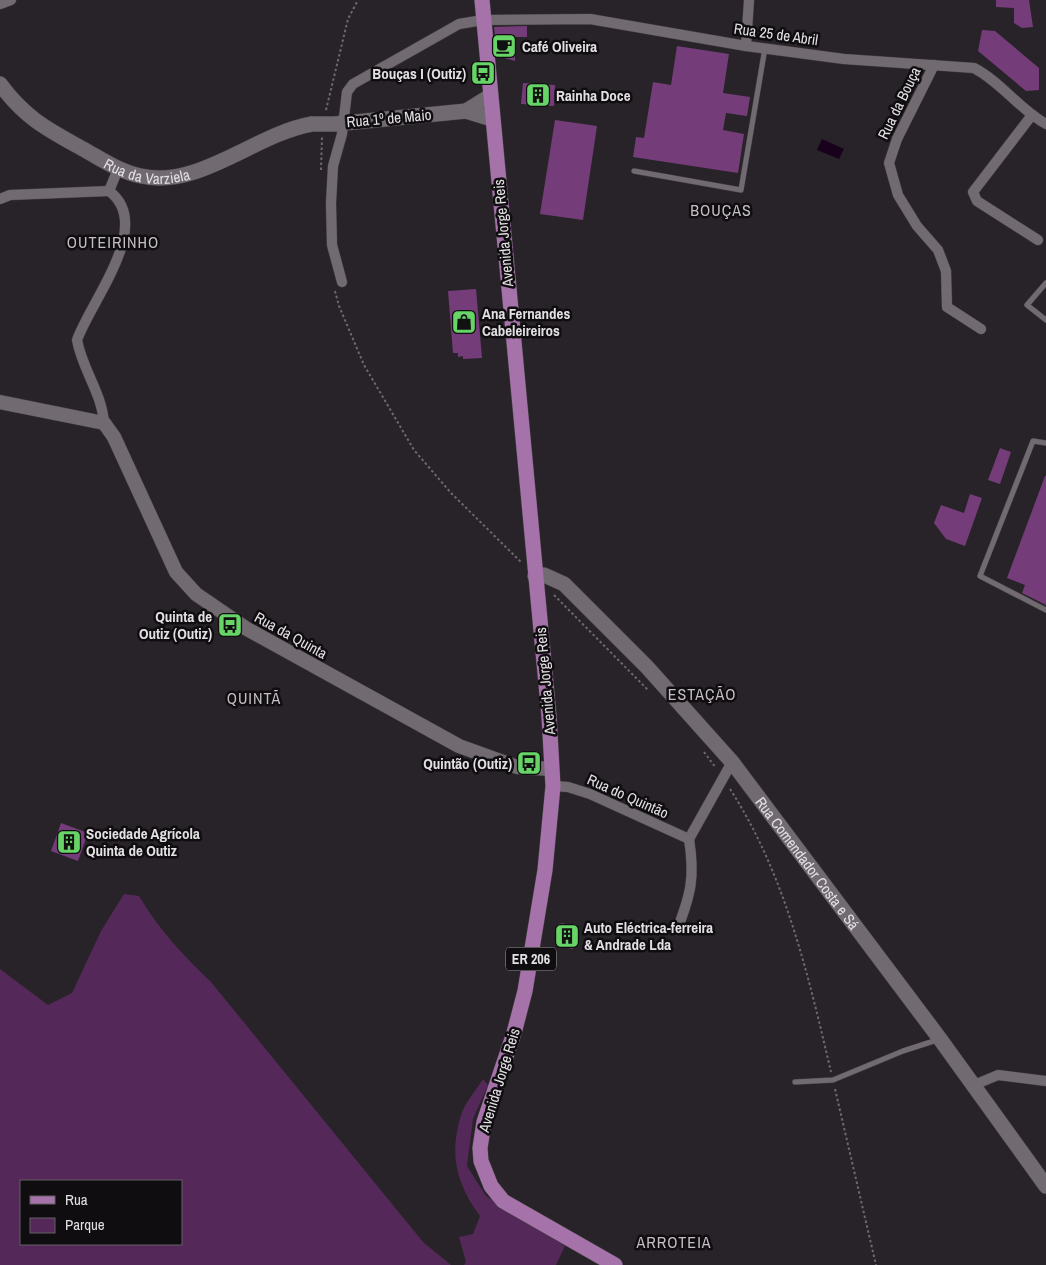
<svg xmlns="http://www.w3.org/2000/svg" width="1046" height="1265" viewBox="0 0 1046 1265" font-family="'Archivo Narrow',sans-serif">
<rect width="100%" height="100%" fill="#282328"/>
<g fill="#542959" fill-rule="evenodd">
<path d="M124 894 139 896C159 930 183 955 211 982L423 1242 451 1265H0V969L48 1005 72 993 101 931ZM181 1181V1244H21V1181Z"/>
<path d="M483 1079 488 1085 473 1119 467 1166 486 1196 565 1246 556 1265H464L466 1262 459 1237 473 1234 480 1216C456 1183 449 1155 461 1115 465 1103 476 1090 483 1079Z"/>
</g>
<polygon fill="#19011d" points="822,139 844,149 839,159 817,150"/>
<g fill="#743d79">
<polygon points="996,0 1029,0 1033,27 1022,28 1014,23 1014,8 996,7"/>
<polygon points="527,26 527,37 515,37 515,61 497,56 494,27"/>
<polygon points="982,30 995,31 1039,68 1039,90 1026,91 978,51"/>
<polygon points="677,46 729,54 723,93 750,97 747,116 726,113 723,130 744,134 738,173 633,157 636,137 644,138 653,82 671,85"/>
<polygon points="523,83 555,85 554,106 521,104"/>
<polygon points="555,120 597,126 583,220 540,214"/>
<polygon points="476,289 482,358 463,359 463,356 458,357 458,353 453,353 448,291"/>
<polygon points="1000,448 1011,452 1000,484 988,480"/>
<polygon points="1045,476 1046,476 1046,605 1022,593 1025,585 1007,578"/>
<polygon points="970,494 982,498 965,546 946,539 934,523 941,505 964,513"/>
<polygon points="61,823 88,833 78,861 51,851"/>
<polygon points="561,923 578,926 573,949 557,946"/>
</g>
<g fill="none" stroke-linecap="round" stroke-linejoin="round">
<defs>
<g id="service">
<polyline points="634,171 741,190 765,48"/>
<polyline points="1046,283 1027,305 1046,320"/>
<polyline points="1046,443 1033,441 980,576 1046,610"/>
<polyline points="795,1082 833,1080 903,1051 937,1040"/>
</g>
<g id="minor">
<polyline points="0,4 11,0"/>
<polyline points="746,46 749,0"/>
<polyline points="934,65 897,139 889,163 898,195 917,226 938,250 946,271 947,307 981,329"/>
<polyline points="1032,115 973,192 977,201 1038,240"/>
<polyline points="0,199 10,195 109,191"/>
<path d="M342 282 332 245 331 203 333 166 342 134 347 92 353 84 459 24 483 20 590 19 746 46 844 59 974 68C1001 82 1019 109 1046 124"/>
<path d="M104 423C102 393 82 369 77 340 90 302 155 225 109 191L118 169"/>
<polyline points="553,786 568,787 590,794 689,839 732,762"/>
<path d="M677 930C691 894 695 877 689 839"/>
<polyline points="974,1085 998,1075 1046,1081"/>
</g>
<polyline id="tertiary" points="0,402 104,423 114,437 176,572 196,594 247,629 459,746 517,767 552,769"/>
<g id="secondary">
<path id="s1" d="M0 84C25 118 47 129 83 149 101 159 120 172 141 176 199 189 255 134 312 124"/>
<polyline points="466,111 490,96"/>
<polyline points="335,124 466,111 492,119"/>
<path id="s2" d="M535 576 544 575 564 584 647 667 732 762 940 1039 1046 1186"/>
</g>
<polyline id="primary" points="482,0 549,716 553,786 545,870 525,991 514,1033 484,1122 480,1148 481,1161 491,1186 503,1201 615,1265"/>
</defs>
<use href="#service" stroke="#434044" stroke-width="6"/>
<use href="#minor" stroke="#434044" stroke-width="11"/>
<use href="#tertiary" stroke="#434044" stroke-width="15"/>
<use href="#secondary" stroke="#434044" stroke-width="16"/>
<use href="#primary" stroke="#434044" stroke-width="16"/>
<g stroke="#6d696d" stroke-width="2" stroke-dasharray="2.5 2.5" stroke-linecap="butt">
<polyline points="326,110 348,19 358,0"/>
<polyline points="321,170 322,137"/>
<polyline points="335,291 339,306 364,365 414,450 451,493 522,563"/>
<polyline points="554,595 649,691"/>
<polyline points="704,752 716,768"/>
<path d="M730 789C785 874 808 974 831 1072"/>
<polyline points="835,1089 876,1265"/>
</g>
<use href="#service" stroke="#716b71" stroke-width="5"/>
<use href="#minor" stroke="#716b71" stroke-width="10"/>
<use href="#tertiary" stroke="#716b71" stroke-width="14"/>
<use href="#secondary" stroke="#716b71" stroke-width="15"/>
<use href="#primary" stroke="#a572aa" stroke-width="15"/>
<defs>
<polyline id="secondary-bridge" points="312,124 335,124"/>
</defs>
<use href="#secondary-bridge" stroke="#434044" stroke-width="16" stroke-linecap="butt"/>
<use href="#secondary-bridge" stroke="#716b71" stroke-width="15"/>
</g>
<defs>
<symbol id="cafe-square" viewBox="-11 -11 22 22"><rect x="-9" y="-9" width="18" height="18" rx="4" fill="#66d466" stroke="#0f0d0f"/><path d="M-5.5-4.5H6V0H3Q3 3.5 0 3.5H-2.5Q-5.5 3.5-5.5 0ZM3-3.2v2h1.7v-2ZM-6 4.5H4V6H-6Z" fill="#111"/></symbol>
<symbol id="bus-square" viewBox="-11 -11 22 22"><rect x="-9" y="-9" width="18" height="18" rx="4" fill="#66d466" stroke="#0f0d0f"/><path d="M-5-6H5V4H4V6H2V4H-2V6H-4V4H-5ZM-3.5-4V0h7V-4ZM-3.5 1.2v1.5H-2V1.2ZM2 1.2v1.5H3.5V1.2Z" fill="#111"/></symbol>
<symbol id="building-square" viewBox="-11 -11 22 22"><rect x="-9" y="-9" width="18" height="18" rx="4" fill="#66d466" stroke="#0f0d0f"/><path d="M-4-6H4V6H1V3H-1V6H-4ZM-2.5-4.3h1.7v1.8h-1.7ZM.8-4.3h1.7v1.8H.8ZM-2.5-1h1.7V.8h-1.7ZM.8-1h1.7V.8H.8Z" fill="#111"/></symbol>
<symbol id="shop-square" viewBox="-11 -11 22 22"><rect x="-9" y="-9" width="18" height="18" rx="4" fill="#66d466" stroke="#0f0d0f"/><path d="M-5-2.5h2.3a2.7 3.5 0 0 1 5.4 0H5L5.5 6h-11ZM-1.5-2.5h3a1.5 2.3 0 0 0-3 0Z" fill="#111"/></symbol>
</defs>
<g fill-rule="evenodd">
<use href="#cafe-square" x="490" y="32" width="28" height="28"/>
<use href="#bus-square" x="469" y="59" width="28" height="28"/>
<use href="#building-square" x="524" y="81" width="28" height="28"/>
<use href="#shop-square" x="450" y="308" width="28" height="28"/>
<use href="#bus-square" x="216" y="611" width="28" height="28"/>
<use href="#bus-square" x="515" y="749" width="28" height="28"/>
<use href="#building-square" x="55" y="828" width="28" height="28"/>
<use href="#building-square" x="553" y="922" width="28" height="28"/>
</g>
<g text-anchor="middle" dominant-baseline="central" stroke-width="5" stroke-linejoin="round" paint-order="stroke">
<rect fill="#0f0d0f" stroke="#a3a1a4" stroke-width="1" x="506" y="947.5" width="50" height="23" rx="4"/>
<g font-size="14" font-weight="bold" fill="#e3e0e4">
<text x="531" y="959">ER 206</text>
</g>
<g font-size="15" fill="#e3e0e4" stroke="#0f0d0f">
<text transform="translate(776 34) rotate(8)">Rua 25 de Abril</text>
<text transform="translate(899 103) rotate(-64)">Rua da Bouça</text>
<text transform="translate(389 118) rotate(-5)">Rua 1º de Maio</text>
<text stroke="none"><textPath href="#s1" startOffset="176">Rua da Varziela</textPath></text>
<text transform="translate(503 233) rotate(-95)">Avenida Jorge Reis</text>
<text transform="translate(291 635) rotate(29)">Rua da Quinta</text>
<text transform="translate(545 681) rotate(-95)">Avenida Jorge Reis</text>
<text transform="translate(628 796) rotate(24)">Rua do Quintão</text>
<text stroke="none"><textPath href="#s2" startOffset="402">Rua Comendador Costa e Sá</textPath></text>
<text transform="translate(499 1080) rotate(-73)">Avenida Jorge Reis</text>
</g>
<g font-size="15" font-weight="bold" fill="#e3e0e4" stroke="#0f0d0f" text-anchor="start">
<text x="522" y="46">Café Oliveira</text>
<text x="466" y="73" text-anchor="end">Bouças I (Outiz)</text>
<text x="556" y="95">Rainha Doce</text>
<text x="482" y="313">Ana Fernandes<tspan x="482" dy="17">Cabeleireiros</tspan></text>
<text x="212" y="616" text-anchor="end">Quinta de<tspan x="212" dy="17">Outiz (Outiz)</tspan></text>
<text x="512" y="763" text-anchor="end">Quintão (Outiz)</text>
<text x="86" y="833">Sociedade Agrícola<tspan x="86" dy="17">Quinta de Outiz</tspan></text>
<text x="584" y="927">Auto Eléctrica-ferreira<tspan x="584" dy="17">&amp; Andrade Lda</tspan></text>
</g>
<g font-size="16" letter-spacing="1" fill="#c4bec4" stroke="#0f0d0f">
<text x="721" y="210">BOUÇAS</text>
<text x="113" y="242">OUTEIRINHO</text>
<text x="702" y="694">ESTAÇÃO</text>
<text x="254" y="698">QUINTÃ</text>
<text x="674" y="1242">ARROTEIA</text>
</g>
</g>
<rect x="20" y="1180" width="162" height="65" fill="#0f0d0f" stroke="#646164"/>
<rect x="30" y="1196" width="25" height="8" fill="#a572aa" stroke="#646164"/>
<text x="65" y="1205" font-size="15" fill="#e3e0e4">Rua</text>
<rect x="30" y="1218" width="25" height="15" fill="#542959" stroke="#646164"/>
<text x="65" y="1230" font-size="15" fill="#e3e0e4">Parque</text>
</svg>
